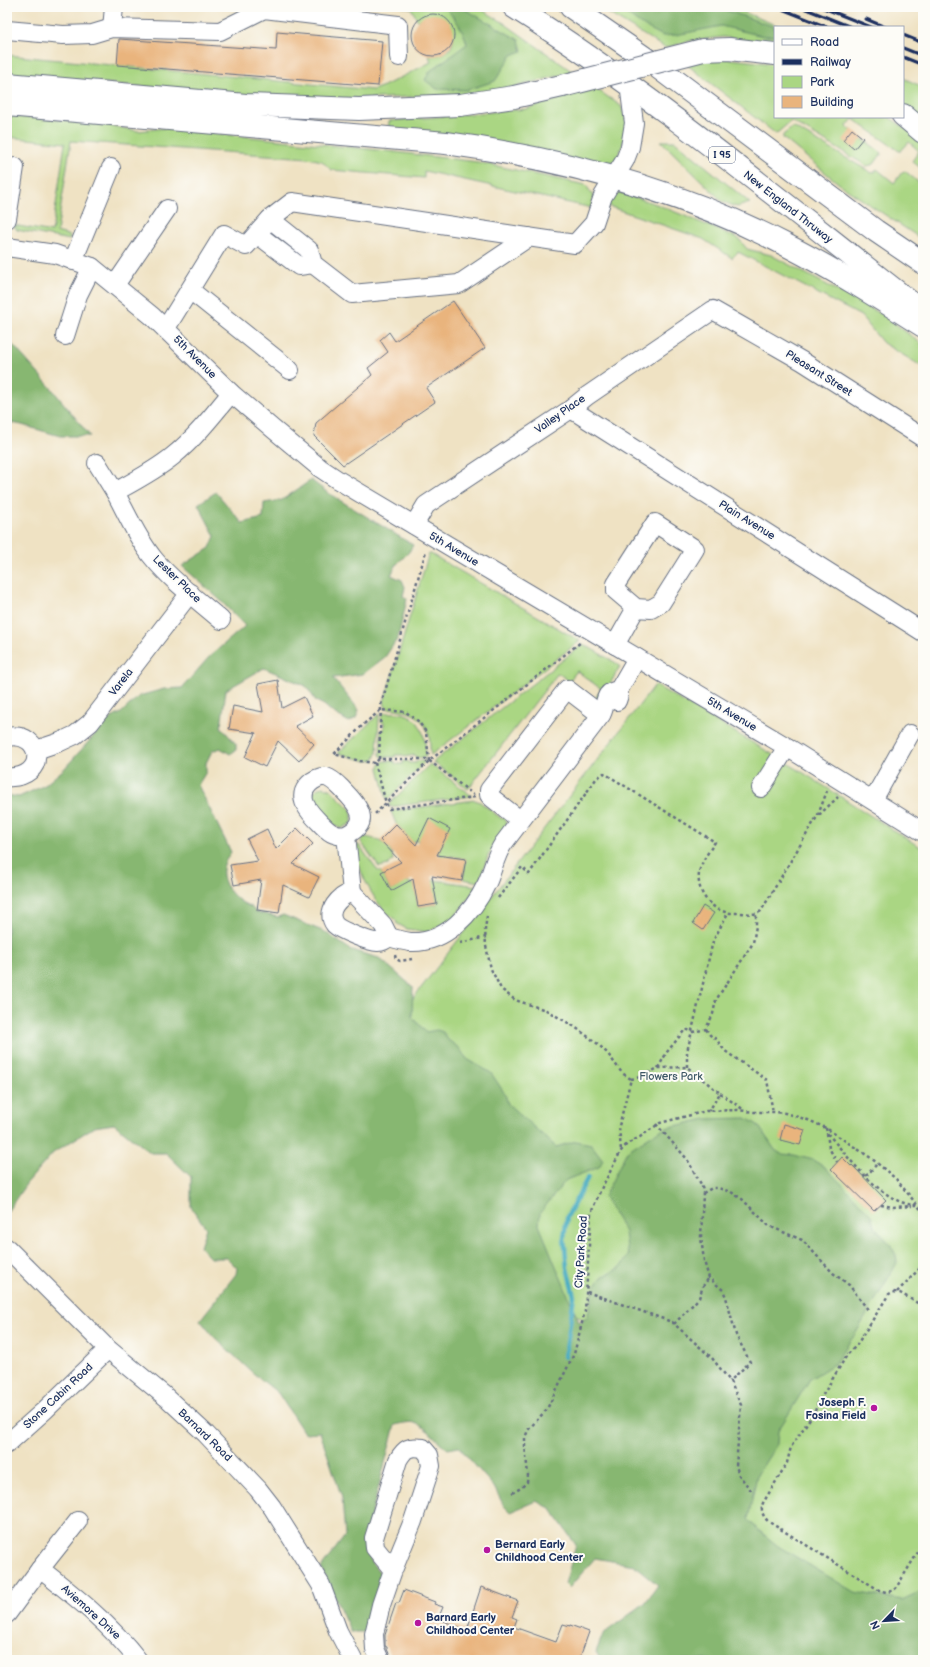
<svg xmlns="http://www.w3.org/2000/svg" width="930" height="1667" viewBox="0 0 930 1667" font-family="'Balsamiq Sans',sans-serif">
<rect width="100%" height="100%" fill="#fdfcf7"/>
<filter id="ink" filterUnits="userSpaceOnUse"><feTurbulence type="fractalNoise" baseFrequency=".025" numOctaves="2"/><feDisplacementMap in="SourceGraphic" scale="8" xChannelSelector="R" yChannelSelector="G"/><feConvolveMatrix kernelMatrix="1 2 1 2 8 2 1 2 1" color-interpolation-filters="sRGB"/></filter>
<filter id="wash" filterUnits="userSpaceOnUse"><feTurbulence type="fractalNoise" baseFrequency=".012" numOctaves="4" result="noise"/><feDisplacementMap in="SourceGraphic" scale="16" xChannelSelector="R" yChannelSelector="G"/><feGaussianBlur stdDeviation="0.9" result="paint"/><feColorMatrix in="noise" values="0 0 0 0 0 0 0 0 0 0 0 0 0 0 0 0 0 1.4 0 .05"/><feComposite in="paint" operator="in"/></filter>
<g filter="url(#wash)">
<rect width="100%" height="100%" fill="#efe2c3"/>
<g fill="#aad683" stroke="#628270">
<path d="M402 7H477L501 21 573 72 487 94 329 100 231 95 7 74V55L373 90 384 86 431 62 429 56C475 57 446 0 418 21L411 8Z"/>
<polygon points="598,7 731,7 781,27 775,27 775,44 723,37 690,41 665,48"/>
<polygon points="722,58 775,64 775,117 889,117 916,136 923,144 923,170 912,161 919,151 909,142 901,151 899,151 853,119 846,127 882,153 874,164 867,166 791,121 776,134 686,64 704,59"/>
<polygon points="903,78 923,87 923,122 903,105"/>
<polygon points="595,88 621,106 628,125 622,147 616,159 606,166 388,131 389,121 526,109"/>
<polygon points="7,116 96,123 138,131 164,128 387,151 478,162 586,185 593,196 592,208 424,171 424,178 331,170 322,161 308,158 71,141 57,232 70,236 70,240 17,230 13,225 52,232 65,143 7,137"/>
<polygon points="793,127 872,173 875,172 877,169 894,183 902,172 905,171 923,186 923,240 843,187 783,138 783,135"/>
<polygon points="661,141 675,141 750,203 737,207 723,202"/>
<polygon points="619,192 656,204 738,238 747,249 771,255 885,316 923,345 923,367 883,343 861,316 738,252 732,258 703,239 605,205 610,198"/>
<path d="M429 553 580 641 431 755C429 751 431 743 429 737 424 713 406 710 386 708L384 702Z"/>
<polygon points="583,644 618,664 620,666 603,697 600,700 597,699 596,697 601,689 577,671 569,681 558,673 468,789 433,762"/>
<polygon points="655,685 799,770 923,849 923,1660 784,1660 654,1368 309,1133"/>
<path d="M382 713C389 713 398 712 405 714 423 720 426 740 426 757L416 758 415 755 404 757 403 755H395V757H382L380 755 381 730 384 729V722H381Z"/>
<polygon points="379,714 377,753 374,760 366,761 338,753"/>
<polygon points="384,761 395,761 395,764 403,764 403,761 408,761 409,763 416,763 416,761 426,761 387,800 379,768 380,764"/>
<polygon points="430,764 472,796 390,807 389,804"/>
<polygon points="324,787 330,789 351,810 352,814 352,823 340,829 314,807 311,795 318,788"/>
<polygon points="475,800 480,802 502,819 504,817 507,823 488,856 479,882 463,879 466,859 450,856 450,859 442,858 437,848 449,829 429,819 421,840 411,842 407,836 396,824 391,811"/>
<path d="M364 837C377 838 392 845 393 860L388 865 379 867 361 842 362 838Z"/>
<path d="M358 844 377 870 381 872 391 891 406 881 415 885 418 907 437 904 432 882 434 880 477 886 454 918 428 932 407 929 396 923 397 921C393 918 389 915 385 911 373 899 351 860 358 844Z"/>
</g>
<g fill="#87b771" stroke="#517368">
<path d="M444 7H461L519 40 522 51 512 55 495 81 467 90 437 89 425 80 430 71 467 44C463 29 455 17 444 7Z"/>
<polygon points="617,7 717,7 775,27 775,35 773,36 763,36 721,26 676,35 663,36 640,24"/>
<polygon points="13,345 52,389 90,436 60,436 22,425 7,422 7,346"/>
<path d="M311 480 328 493 413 545 409 552 397 564 391 575 402 580 405 587 403 596 407 599 398 638 385 657 363 674 333 678 359 710 356 718 349 722 332 712 324 705 316 701 306 686 264 668 226 690 221 727 236 744V750L230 754 220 748 212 751 206 763V772L198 785 231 852C228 857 223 864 223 869 221 883 233 897 243 903 249 906 252 907 256 912L278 917 283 915 325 932 351 950 379 958 413 987 412 1017 426 1032 437 1030 443 1032 448 1040 459 1048 467 1059 491 1073 505 1094 508 1104 556 1147 576 1141 591 1144 603 1160 599 1167 566 1180 540 1213 539 1225 579 1322 587 1318 595 1286 602 1277 620 1268 628 1256 625 1232 604 1197 627 1151 653 1134 666 1128 706 1119 746 1118 758 1125 775 1150 781 1154 794 1155 813 1160 826 1168 871 1215 874 1226 890 1244 896 1255 897 1263 856 1333 834 1364 810 1379 778 1431 777 1444 757 1475 748 1519 757 1529 778 1546 854 1592 902 1600 923 1590V1660H601L596 1652 603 1634 645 1603 658 1585 634 1565 595 1558 569 1588 565 1584 576 1545 550 1508 536 1501 510 1512 504 1506 494 1487 459 1447 448 1449C436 1441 429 1428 415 1423 410 1421 401 1424 395 1425L369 1523 365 1544 372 1563 381 1574 382 1586 366 1632H351L321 1568 345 1536 342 1498 320 1432 304 1433 278 1393 253 1373 214 1337 200 1320 236 1274 237 1268 227 1258H210L200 1247 206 1228 191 1207V1177L166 1153H151L114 1124 94 1127 53 1153 26 1184 7 1212V795L19 797 45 785 64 769 108 720 121 713 139 696 164 689 182 688 209 657 245 626 219 599 182 566 210 548 215 536 198 504 216 492 242 523 263 518 264 503 282 500Z"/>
</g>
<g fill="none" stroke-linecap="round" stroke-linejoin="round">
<polyline stroke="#40a9c0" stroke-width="4.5" points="565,1357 574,1296 567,1268 564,1237 567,1217 588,1177"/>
</g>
<g id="blocks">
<g fill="#e9b47d">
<circle cx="433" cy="35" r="21"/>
<polygon points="277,32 382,41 378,86 117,65 119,39 276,50"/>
<polygon points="852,129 863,138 854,149 843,140"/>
<polygon points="453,301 485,348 426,388 435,402 343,465 314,436 316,423 372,375 368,368 388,352 380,340 389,332 395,341"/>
<polygon points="278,680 282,708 304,697 313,716 295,726 314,744 299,761 278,741 265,767 245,757 256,733 229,729 233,706 263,712 258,684"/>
<polygon points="429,818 450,829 437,855 466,859 462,881 432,876 437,904 418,907 413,879 391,891 381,872 401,862 380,840 396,824 416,845"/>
<polygon points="297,828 313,844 293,864 319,877 309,897 283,885 279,913 257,910 261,880 234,885 230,865 258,861 247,839 267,829 276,849"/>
<polygon points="703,906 714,913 703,930 693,923"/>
<polygon points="784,1124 805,1130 800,1145 780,1140"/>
<polygon points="842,1157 851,1166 852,1165 886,1200 874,1211 831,1169"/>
<polygon points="481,1587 518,1601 512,1617 517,1619 514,1627 556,1642 563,1624 570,1626 570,1625 589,1632 579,1660 401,1660 390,1656 387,1649 387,1647 385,1646 385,1635 396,1603 399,1603 404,1590 435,1602 434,1604 443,1607 438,1619 467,1630"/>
</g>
</g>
</g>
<g filter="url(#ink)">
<use href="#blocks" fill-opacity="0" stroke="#656e81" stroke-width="1"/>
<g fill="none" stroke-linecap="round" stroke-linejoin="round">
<defs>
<g id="minor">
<polyline points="112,28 114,7"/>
<polyline points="7,30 63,35 92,34 112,28 220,31 264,9 398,25 399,57"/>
<polyline points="7,219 15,167"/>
<polyline points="270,219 309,250 313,264 352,294 459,284 529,237"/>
<polyline points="257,234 299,266 313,264"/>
<polyline points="7,247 55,254 92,267 152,316 231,393 273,429 320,468 338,480 787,747 923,832"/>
<polyline points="73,261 111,168"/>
<polyline points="115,285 167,209"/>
<polyline points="190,290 290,370"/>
<polyline points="166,328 224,234 246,246 270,219 292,202 575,244 594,223 603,196 625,160 630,147 634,123 629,84"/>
<polyline points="65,336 78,295 92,267"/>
<polyline points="571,409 923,632"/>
<polyline points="97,463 115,492"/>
<polyline points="414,525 426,505 571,409 587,396 713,310 802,361 923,438"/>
<path d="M221 620C198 600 173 582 154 559 138 540 127 514 115 492 135 481 156 470 173 456 195 438 213 415 231 393"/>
<polyline points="615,645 636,608 616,591 616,584 655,523 695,549 661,603 651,609 636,608"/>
<polyline points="617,701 619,695 618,691 637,658"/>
<path d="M7 737C44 730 48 780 7 777"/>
<polyline points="36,750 60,742 75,735 90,723 190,593"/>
<polyline points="761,788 787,747"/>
<polyline points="873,800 910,734"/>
<polyline points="520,820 492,798 489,795 489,790 567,689 601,715"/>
<path d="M346 835C342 836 339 836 334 834 328 832 324 827 320 823 310 813 295 798 309 784 313 780 320 776 326 777 333 779 338 785 343 790 358 805 373 822 346 835L352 892"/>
<path d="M352 892 383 925 389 937C386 940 383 942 378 942 371 943 340 930 335 925 324 911 340 896 352 892Z"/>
<path d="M389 937C396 939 403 941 410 942 445 944 473 913 487 883 493 870 495 856 503 844L601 715C607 707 602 690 618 691"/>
<polyline points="7,1248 108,1349 166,1397 206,1434 258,1489 272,1507 321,1585 338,1631 353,1660"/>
<polyline points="7,1444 45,1410 108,1349"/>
<polyline points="40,1569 78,1521"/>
<path d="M7 1614 40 1569C75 1596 111 1625 138 1660"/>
<path d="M380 1660 375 1649 374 1634 381 1605 393 1570 413 1521 431 1466 429 1455 423 1448C409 1446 405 1448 398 1460L374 1538 375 1548 393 1570"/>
</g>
<g id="highway">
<path d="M514 7C655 96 783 203 914 305"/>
<polyline points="571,7 648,60 876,231 923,263"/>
<polyline points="703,50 729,49 775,54"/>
<polyline points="7,84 246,105 359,109 460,105 514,97 562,86"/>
<path d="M7 105 446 143C565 159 682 191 788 246 835 270 879 298 923 326"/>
<polyline points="903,115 923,132"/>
</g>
</defs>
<use href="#minor" stroke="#656e81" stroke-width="20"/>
<use href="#highway" stroke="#656e81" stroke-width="24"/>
<g stroke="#656e81" stroke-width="2.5" stroke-dasharray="3 3" stroke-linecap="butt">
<polyline points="379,759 381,705 426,551"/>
<polyline points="429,761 426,732 418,721 406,712 381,710 365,723 334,754 360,761 375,763 379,759 427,759 474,795"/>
<polyline points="375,763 386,803 375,814"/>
<polyline points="475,797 389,809 386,803 429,761 581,642"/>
<polyline points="819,815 838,797"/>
<path d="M498 898 522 867 529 874 596 779 604 773 715 842C710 850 703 859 700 869 694 889 709 911 731 913 734 913 737 913 740 913 748 913 754 916 761 911L818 815 827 791"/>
<polyline points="487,916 485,929 486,946 491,969 501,989 515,1000 546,1010 575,1027 598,1044 608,1054 622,1073 631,1079 619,1126 621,1151"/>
<polyline points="460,943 486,937"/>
<polyline points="395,955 396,959 400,961 412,959"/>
<polyline points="706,1029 710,1035 716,1039 725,1051 767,1080 773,1112"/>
<polyline points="687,1067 687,1052 713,941 728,913"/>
<polyline points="658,1068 667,1052 684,1031 688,1030 693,1032 706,1029 713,1014 716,1000 753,943 756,926 756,914"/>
<polyline points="631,1079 641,1077 658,1068 687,1067 720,1093 709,1111"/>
<polyline points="720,1093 744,1110"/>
<polyline points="656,1124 687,1159 702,1186 703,1193 701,1237 704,1261 709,1278 723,1290 726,1297 736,1335 750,1362 730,1381 741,1405 736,1466 739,1475 753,1493"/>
<path d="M826 1128 827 1133C847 1155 884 1207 918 1205"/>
<polyline points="827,1133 829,1148 837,1162"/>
<polyline points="866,1176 878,1163"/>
<polyline points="703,1193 712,1188 718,1188 731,1192 742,1199 769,1226 802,1240 833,1273 849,1285 869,1311"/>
<polyline points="881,1205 893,1207 912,1206"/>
<polyline points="587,1292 672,1322 712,1358 730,1381"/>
<polyline points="897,1292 923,1265"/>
<path d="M923 1306 900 1293 893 1292 889 1294 856 1346 847 1355 818 1403 815 1411 791 1447 787 1463 763 1503C760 1510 763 1517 769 1522L879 1590 886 1592 892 1591 896 1588 923 1544"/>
<polyline points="674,1324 699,1298 703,1286 709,1278"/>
<polyline points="512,1493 521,1488 527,1482 528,1475 525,1446 525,1438 528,1430 547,1409 574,1354 585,1311 591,1213 601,1189 621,1151 627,1144 640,1137 660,1123 706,1111 738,1110 754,1112 773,1112 785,1113 808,1120 826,1128 871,1158 896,1179 923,1212"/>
</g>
<use href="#minor" stroke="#fff" stroke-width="18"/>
<use href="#highway" stroke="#fff" stroke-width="22"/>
<g stroke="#1b2f5e" stroke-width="3">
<polyline points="777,7 827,27"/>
<polyline points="801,7 851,27"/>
<polyline points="821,7 871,27"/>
<polyline points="866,19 885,27"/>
<polyline points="903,35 923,43"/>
<polyline points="903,48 923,56"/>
<polyline points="903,57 923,65"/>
</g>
<defs>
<polyline id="highway-bridge" points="562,86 703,50"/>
</defs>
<use href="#highway-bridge" stroke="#656e81" stroke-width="24" stroke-linecap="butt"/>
<use href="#highway-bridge" stroke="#fff" stroke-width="22"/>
</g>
</g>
<g fill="#b5179e" stroke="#fdfcf7" stroke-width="1.5">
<circle cx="874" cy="1408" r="4"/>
<circle cx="487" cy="1550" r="4"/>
<circle cx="418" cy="1623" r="4"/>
</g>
<g text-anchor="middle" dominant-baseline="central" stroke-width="4" stroke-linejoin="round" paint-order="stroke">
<rect fill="#fdfcf7" stroke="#5f6c8c" stroke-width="1" x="709" y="147" width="26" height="16" rx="3"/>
<g font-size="10" font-weight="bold" fill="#1b2f5e">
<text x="722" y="155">I 95</text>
</g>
<g font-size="11" fill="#1b2f5e" stroke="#fdfcf7">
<text transform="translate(788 207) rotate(38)">New England Thruway</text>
<text transform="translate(195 357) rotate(45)">5th Avenue</text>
<text transform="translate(819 373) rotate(32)">Pleasant Street</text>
<text transform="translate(560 414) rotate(-35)">Valley Place</text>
<text transform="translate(747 520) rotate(32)">Plain Avenue</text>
<text transform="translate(454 549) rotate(31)">5th Avenue</text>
<text transform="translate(177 579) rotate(44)">Lester Place</text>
<text transform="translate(121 682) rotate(-52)">Varela</text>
<text transform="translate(732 714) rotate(31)">5th Avenue</text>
<text transform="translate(581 1252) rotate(-86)">City Park Road</text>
<text transform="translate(58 1396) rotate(-43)">Stone Cabin Road</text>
<text transform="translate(205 1435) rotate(44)">Barnard Road</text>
<text transform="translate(91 1612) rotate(42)">Aviemore Drive</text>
</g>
<g font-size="11" fill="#3f5967" stroke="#fdfcf7">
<text x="671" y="1076">Flowers Park</text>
</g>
<g font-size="11" font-weight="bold" fill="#1b2f5e" stroke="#fdfcf7" text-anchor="start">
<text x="866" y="1402" text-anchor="end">Joseph F.<tspan x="866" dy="13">Fosina Field</tspan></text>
<text x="495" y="1544">Bernard Early<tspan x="495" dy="13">Childhood Center</tspan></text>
<text x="426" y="1617">Barnard Early<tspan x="426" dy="13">Childhood Center</tspan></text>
</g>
</g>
<rect width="930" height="1667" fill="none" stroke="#fdfcf7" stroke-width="24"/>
<rect x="774" y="26" width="130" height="92" fill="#fdfcf7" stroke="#a3aaba"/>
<rect x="782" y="39" width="20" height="6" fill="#ffffff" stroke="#a3aaba"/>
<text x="810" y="46" font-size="12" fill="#1b2f5e">Road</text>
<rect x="782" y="59" width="20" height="6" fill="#1b2f5e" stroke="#a3aaba"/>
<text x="810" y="66" font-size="12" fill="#1b2f5e">Railway</text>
<rect x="782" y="76" width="20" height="12" fill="#aad683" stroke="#a3aaba"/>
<text x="810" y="86" font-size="12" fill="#1b2f5e">Park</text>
<rect x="782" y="96" width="20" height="12" fill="#e9b47d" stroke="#a3aaba"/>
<text x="810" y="106" font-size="12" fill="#1b2f5e">Building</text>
<g transform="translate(884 1621) rotate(245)" stroke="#fdfcf7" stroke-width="3" paint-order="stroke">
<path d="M0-3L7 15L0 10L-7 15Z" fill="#1b2f5e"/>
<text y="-6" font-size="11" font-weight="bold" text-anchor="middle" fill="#1b2f5e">N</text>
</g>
</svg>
